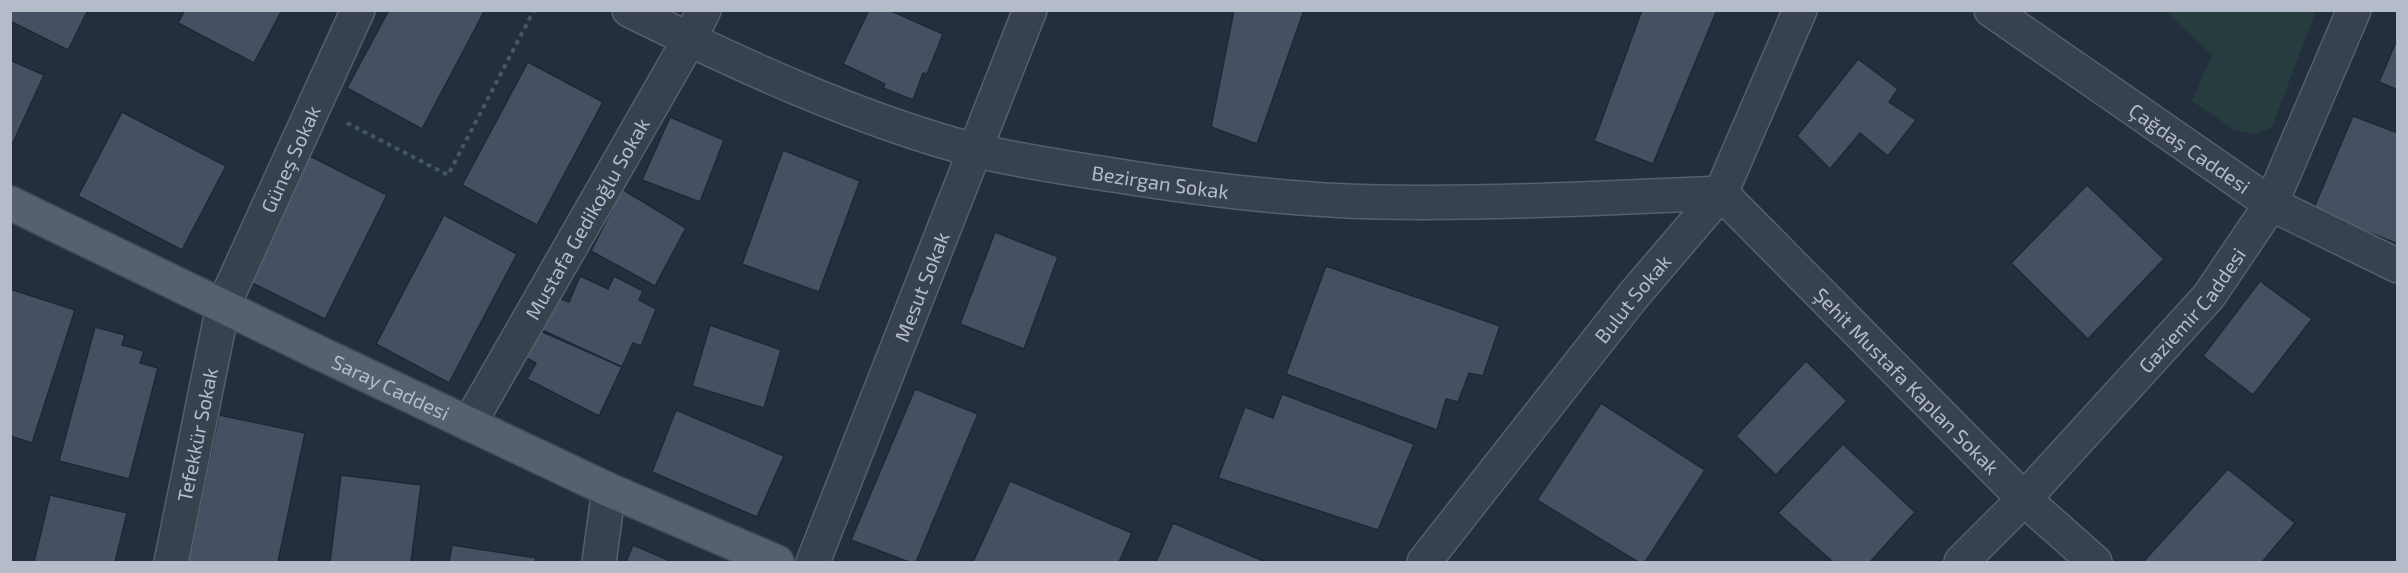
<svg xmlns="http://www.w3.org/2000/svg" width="2408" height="573" viewBox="0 0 2408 573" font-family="'Exo 2',sans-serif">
<rect width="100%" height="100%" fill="#242f3e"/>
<polygon fill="#263c3f" points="2166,11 2316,11 2272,127 2256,134 2234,130 2192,101 2212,55"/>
<g fill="#455162" stroke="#1f2835" stroke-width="1.5">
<polygon points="10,10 88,10 68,50 10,21"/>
<polygon points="185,10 282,10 254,63 178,23"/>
<polygon points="389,10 485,10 422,129 347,88"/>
<polygon points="869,10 889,10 943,34 927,74 923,73 913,100 883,88 885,84 843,64"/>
<polygon points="1234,10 1304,10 1257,144 1211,127"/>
<polygon points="1642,10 1717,10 1653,164 1594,141"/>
<polygon points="2398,37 2398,90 2379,82"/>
<polygon points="1858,59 1898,89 1889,102 1916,120 1888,156 1860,133 1830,169 1797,136"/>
<polygon points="10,60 44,75 10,149"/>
<polygon points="528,62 603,102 537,225 462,185"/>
<polygon points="122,112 226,166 182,250 78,196"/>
<polygon points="2353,116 2398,133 2398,244 2313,210"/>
<polygon points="670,117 724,140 700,202 642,180"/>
<polygon points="783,150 860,181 819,292 742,264"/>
<polygon points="306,154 387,195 325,319 244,279"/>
<polygon points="2087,185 2164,259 2088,339 2011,263"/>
<polygon points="622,189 686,228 655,286 591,251"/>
<polygon points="444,215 517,254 449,383 376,344"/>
<polygon points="995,232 1058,257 1024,349 960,324"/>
<polygon points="1326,266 1500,326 1483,376 1469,373 1458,402 1446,399 1437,430 1286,374"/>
<polygon points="580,276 608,289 614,276 643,291 639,300 656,309 641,346 633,343 622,367 542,330 556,297 569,302"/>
<polygon points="2260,281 2312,319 2253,395 2203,356"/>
<polygon points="10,289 75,310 32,443 10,436"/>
<polygon points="710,325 781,350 764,408 692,386"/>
<polygon points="95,327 125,335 122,345 144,351 140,363 158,368 129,479 59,461"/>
<polygon points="536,329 622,367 599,416 527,379 536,363 523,356"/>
<polygon points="1806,361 1847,401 1776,475 1736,436"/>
<polygon points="915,389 978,414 916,562 909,562 851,540"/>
<polygon points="1282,394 1414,444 1378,530 1218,478 1245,407 1273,418"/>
<polygon points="1601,403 1705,470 1645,562 1638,562 1537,500"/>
<polygon points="676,410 784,456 757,517 652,472"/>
<polygon points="219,415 305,433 278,562 188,562"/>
<polygon points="1843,444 1915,512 1870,562 1833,562 1778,513"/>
<polygon points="2228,469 2295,523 2262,562 2143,562"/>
<polygon points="341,475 421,485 411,562 330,562"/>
<polygon points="1010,481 1132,533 1119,562 973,562"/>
<polygon points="50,495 127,513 115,562 34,562"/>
<polygon points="1173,523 1266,562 1156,562"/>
<polygon points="452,545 536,558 535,562 449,562"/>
<polygon points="633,545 668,560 667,562 626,562"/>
</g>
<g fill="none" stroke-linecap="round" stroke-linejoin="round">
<defs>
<g id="minor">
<path id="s1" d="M629 10C738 64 857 119 974 150 1019 161 1067 168 1113 175 1200 189 1288 200 1377 202 1492 204 1606 198 1721 193L2024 499 2095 562"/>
<path id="s2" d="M1991 10 2271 204 2398 266"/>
<path id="s3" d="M469 424 689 40 704 10"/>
<path id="s4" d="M171 562 223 306 358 10"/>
<polyline points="599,562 609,490"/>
<path id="s5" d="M813 562 1030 10"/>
<path id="s6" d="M1424 562 1633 296 1721 193 1800 10"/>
<path id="s7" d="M1961 562 2024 499 2209 296 2271 204 2354 10"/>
</g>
<g id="major">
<path id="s8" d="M10 203 311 349 609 490 777 562"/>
</g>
</defs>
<use href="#minor" stroke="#565f6c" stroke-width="36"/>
<use href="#major" stroke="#414a57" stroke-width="36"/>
<polyline stroke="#44595c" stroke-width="4" stroke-dasharray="4.5 4.5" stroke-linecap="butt" points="347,123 448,175 534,10"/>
<use href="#minor" stroke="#38414e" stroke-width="33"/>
<use href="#major" stroke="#56606e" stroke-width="33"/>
</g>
<g text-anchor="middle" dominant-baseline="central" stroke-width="5" stroke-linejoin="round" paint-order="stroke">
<g font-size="20" fill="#b4bcc9" stroke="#1d2633">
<text stroke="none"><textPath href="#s2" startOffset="242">Çağdaş Caddesi</textPath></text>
<text stroke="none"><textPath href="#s4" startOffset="423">Güneş Sokak</textPath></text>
<text stroke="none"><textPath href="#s1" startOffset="562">Bezirgan Sokak</textPath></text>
<text stroke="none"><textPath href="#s3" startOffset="237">Mustafa Gedikoğlu Sokak</textPath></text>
<text stroke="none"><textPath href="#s5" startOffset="296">Mesut Sokak</textPath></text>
<text stroke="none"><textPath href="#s6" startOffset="336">Bulut Sokak</textPath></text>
<text stroke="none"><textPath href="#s7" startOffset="342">Gaziemir Caddesi</textPath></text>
<text stroke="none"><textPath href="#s1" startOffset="1388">Şehit Mustafa Kaplan Sokak</textPath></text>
<text stroke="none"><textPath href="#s8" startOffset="423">Saray Caddesi</textPath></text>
<text stroke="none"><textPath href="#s4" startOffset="130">Tefekkür Sokak</textPath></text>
</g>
</g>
<rect width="2408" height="573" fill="none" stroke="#b4bcc9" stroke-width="24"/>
</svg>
